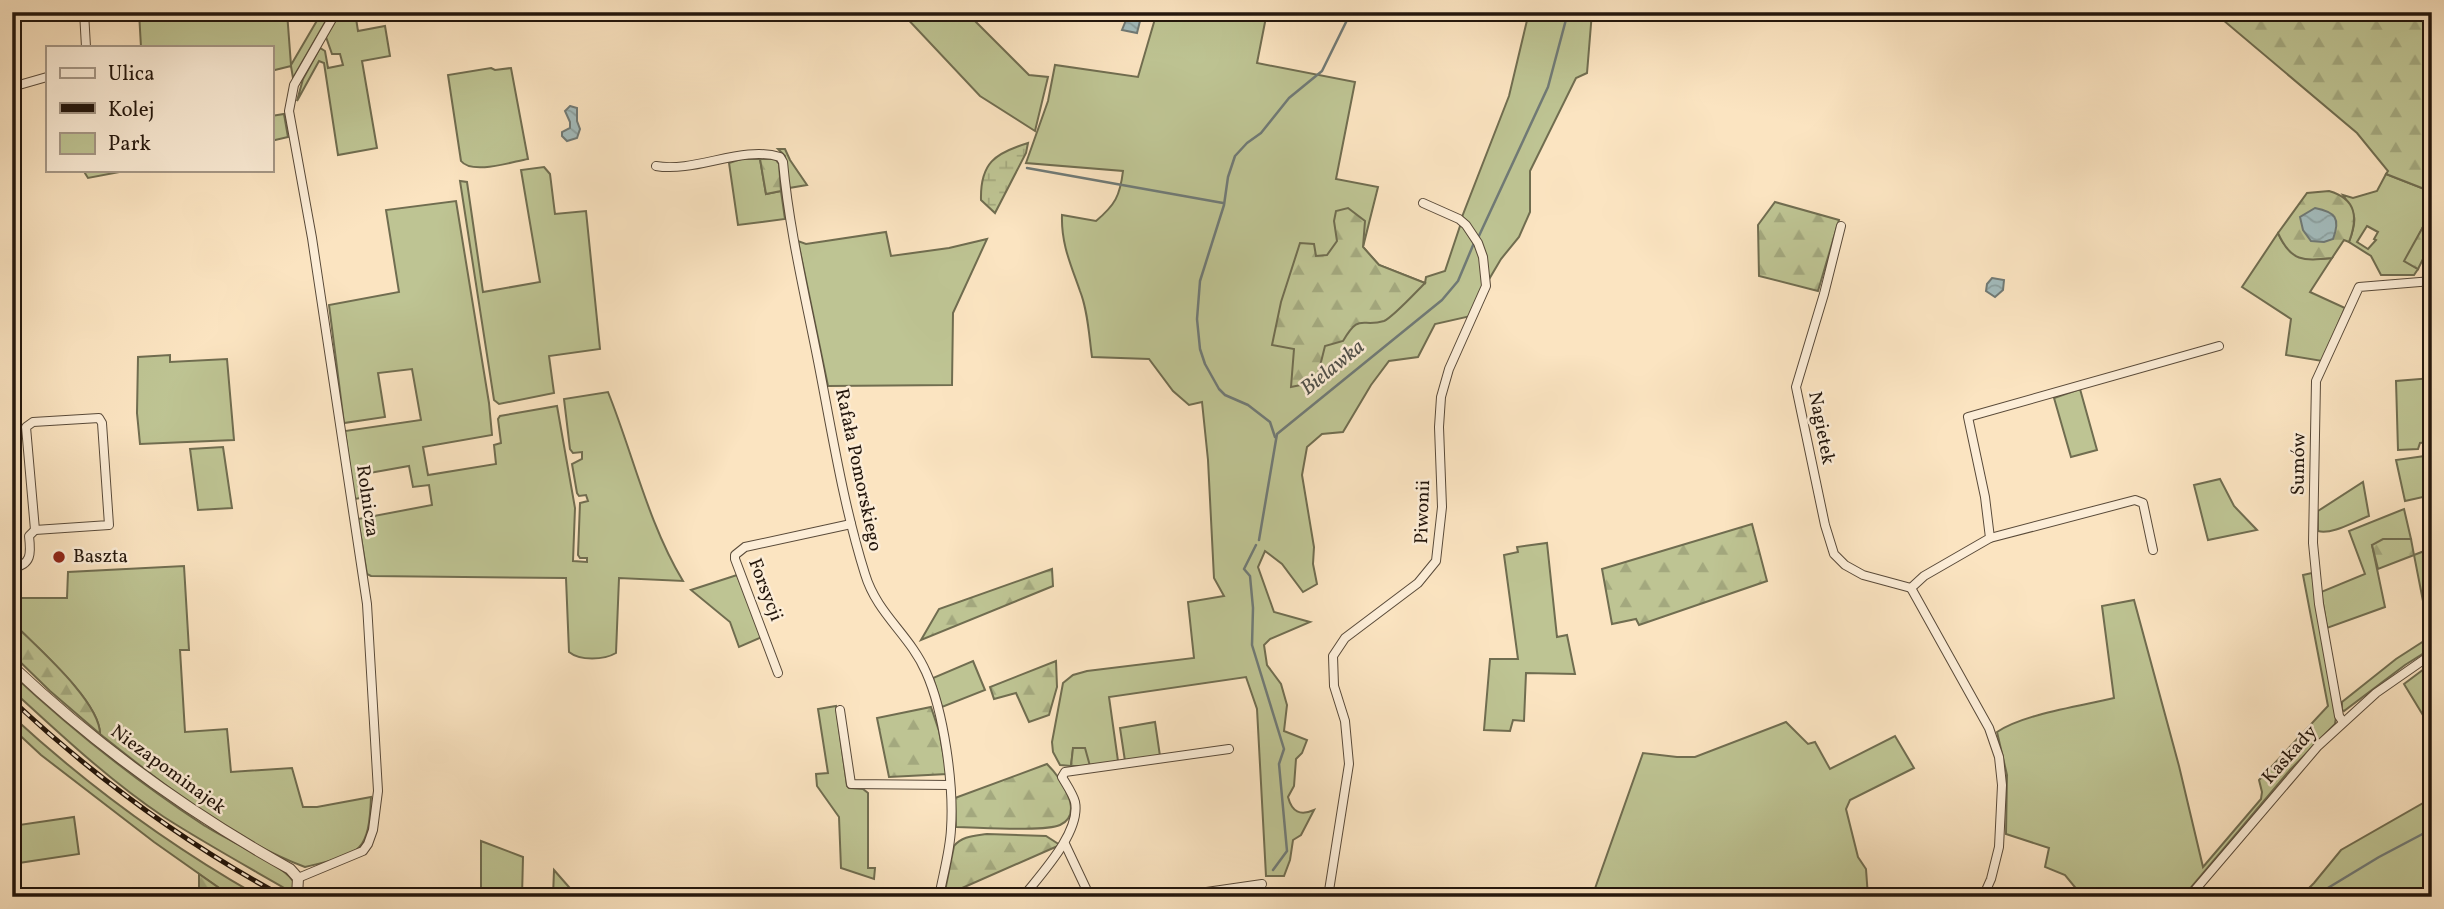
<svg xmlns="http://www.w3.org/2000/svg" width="2444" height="909" viewBox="0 0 2444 909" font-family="Vollkorn,serif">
<defs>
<pattern id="forest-firs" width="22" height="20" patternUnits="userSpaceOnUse" patternTransform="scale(1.75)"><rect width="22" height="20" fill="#bec493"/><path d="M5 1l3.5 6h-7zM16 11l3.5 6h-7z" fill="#a3a87e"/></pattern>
<pattern id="wetland-marsh" width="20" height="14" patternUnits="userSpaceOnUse" patternTransform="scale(1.75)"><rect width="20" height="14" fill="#bec493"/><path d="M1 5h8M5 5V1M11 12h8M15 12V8" fill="none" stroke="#a3a87e"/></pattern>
<pattern id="water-waves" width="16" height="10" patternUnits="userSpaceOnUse" patternTransform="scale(1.75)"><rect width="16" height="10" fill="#a3bcbd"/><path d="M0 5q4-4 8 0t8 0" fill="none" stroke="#8ca1a1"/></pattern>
</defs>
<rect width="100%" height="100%" fill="#fbe4c1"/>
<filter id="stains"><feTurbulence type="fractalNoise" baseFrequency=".00286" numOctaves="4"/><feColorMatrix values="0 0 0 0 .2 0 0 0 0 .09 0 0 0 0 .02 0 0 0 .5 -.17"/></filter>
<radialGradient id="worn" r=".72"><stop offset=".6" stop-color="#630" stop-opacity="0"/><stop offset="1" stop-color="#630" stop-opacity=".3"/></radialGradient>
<g fill="#bec493" stroke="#706d50" stroke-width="2" fill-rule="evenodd">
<polygon points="139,12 287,12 291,65 322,12 331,12 293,78 291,66 271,71 271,47 141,47"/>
<polygon points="340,12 355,12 358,31 385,26 390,56 362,61 377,148 338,155 324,63 319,61 297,101 303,79 320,48 325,51 328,68 343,65 340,54 332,54 326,37"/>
<polygon points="901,12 966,12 1029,75 1048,77 1035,131 980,96"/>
<path d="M1157 12H1267L1257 63 1355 82 1336 179 1378 187 1363 247 1379 265 1425 283 1426 277 1445 271 1461 223 1482 257 1484 287 1471 316 1435 324 1418 357 1389 361 1371 385 1343 432 1322 434 1307 447 1302 475 1314 547 1313 564 1317 584 1303 592 1282 564 1265 551 1258 567 1274 612 1310 622 1270 639 1264 645 1267 665 1281 684 1287 705 1284 731 1307 740 1302 753 1296 759 1294 786 1288 797C1292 812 1300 816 1314 810L1301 835 1293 840 1290 860 1284 876H1266L1257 709 1246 677 1109 697 1118 761 1090 766 1073 749 1071 766 1060 765 1053 752 1052 742 1063 683 1073 675 1087 671 1194 658 1188 602 1224 596 1214 578 1208 460 1202 402 1189 405 1173 391 1149 359 1092 357C1089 336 1088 311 1080 291 1071 265 1061 244 1062 215L1096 221C1115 205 1120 196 1123 171L1026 163 1048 101 1055 65 1138 77Z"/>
<polygon points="1529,12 1592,12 1587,73 1576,78 1530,171 1530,212 1519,237 1501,259 1488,281 1488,272 1462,217 1509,96"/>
<path d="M491 68 495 70 511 68 528 159C511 162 472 175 461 161L448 75Z"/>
<polygon points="284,114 288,137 271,141 271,116"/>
<polygon points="778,149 785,149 790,160 807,185 789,188 785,156"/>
<polygon points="741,159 760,159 766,194 781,191 785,219 738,225 729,163"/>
<polygon points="544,167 550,174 555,214 586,211 600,349 549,356 554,393 499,404 494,400 460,181 467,182 483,292 540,282 521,170"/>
<polygon points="83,170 130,170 88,178"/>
<path d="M2386 174 2432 192C2432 216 2416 240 2405 261L2418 269 2414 275H2381L2371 256 2349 242C2357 220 2357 215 2343 195L2353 198 2377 191ZM2367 226 2378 232 2374 239 2376 240 2368 249 2357 242Z"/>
<path d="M456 201 489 403 492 435 423 447 428 475 496 464 494 445 501 443 498 419 500 416 557 406 575 508 573 561 587 562V558H580L578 555 580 503 588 501 586 495 579 496 577 493 572 464 582 459V452L573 453 570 449 564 399 608 392C633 454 648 523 683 581L619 578 616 653C604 660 580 661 569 652L566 578 371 576 367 574 358 519 432 505 429 485 413 487 409 466 358 475 361 498 354 499 345 431 421 420 412 369 378 373 385 417 344 423 329 305 399 292 386 210Z"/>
<polygon points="886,232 891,256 949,248 987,239 953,313 952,385 828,386 798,241 806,244"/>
<path d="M2278 233C2289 258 2307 261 2332 258L2310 292 2345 308 2322 361 2286 355 2291 319 2242 287Z"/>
<polygon points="170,355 170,362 227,359 234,440 140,444 137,413 138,357"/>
<polygon points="2432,378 2432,446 2428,442 2420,443 2418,449 2398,450 2396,381"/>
<polygon points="2080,389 2097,450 2071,457 2054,398"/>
<polygon points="223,447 232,508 198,510 190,449"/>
<polygon points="2432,455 2432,495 2405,501 2396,460"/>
<polygon points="2220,479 2234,506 2257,530 2208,540 2194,485"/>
<path d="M2363 482 2369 516C2355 521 2332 535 2318 531V511Z"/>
<polygon points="2404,509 2411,539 2372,545 2385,607 2327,628 2321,592 2365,574 2349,531"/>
<polygon points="1547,543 1557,637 1567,635 1575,674 1526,673 1524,721 1513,720 1510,731 1484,730 1490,659 1518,659 1504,555 1518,552 1517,547"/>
<polygon points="2432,548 2432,648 2405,665 2344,711 2342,710 2342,702 2396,659 2430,637 2414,555"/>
<path d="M184 566 189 650H180L185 732 227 729 231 772 292 768 303 807H317L371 797C369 856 358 854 305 867 229 838 163 784 100 734 100 702 39 649 16 626L18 608 12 598H67L68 572Z"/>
<path d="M2312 573 2336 717 2335 724 2290 770 2183 897H2083L2065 875 2045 867 2049 848 2006 834 2007 775 1997 732C2024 714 2080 706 2114 698L2102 606 2134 600 2179 766 2203 867 2261 799 2262 792 2259 780 2328 706 2303 575Z"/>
<polygon points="737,575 762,637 739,647 730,622 691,590"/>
<polygon points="973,661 985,690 942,707 933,678"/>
<polygon points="2432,663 2432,730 2404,684"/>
<path d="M12 674C71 729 135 780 202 824 224 839 281 863 293 881V893C250 868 206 844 164 817 110 781 60 734 12 690Z"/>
<polygon points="836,706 847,786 849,788 863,789 868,793 868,868 875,868 874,879 841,868 839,817 817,786 816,774 828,773 818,709"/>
<path d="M12 716C88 786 170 846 260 897H232L154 842 41 755 12 728Z"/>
<polygon points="1155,722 1160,756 1125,761 1120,728"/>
<polygon points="1786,722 1808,744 1815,742 1830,769 1895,736 1914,768 1850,800 1846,809 1858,857 1866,869 1868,897 1592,897 1643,753 1677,757 1695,757"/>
<polygon points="2432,798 2432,897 2300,897 2314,883 2341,850"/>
<polygon points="74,817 79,854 12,864 12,826"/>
<polygon points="481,841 523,857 522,897 481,897"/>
<polygon points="554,870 575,894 645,897 553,897"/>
</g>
<g fill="url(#forest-firs)" stroke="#706d50" stroke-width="2">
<polygon points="2220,12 2432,12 2432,192 2386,174 2388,171 2357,133 2223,20"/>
<polygon points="760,159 775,159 779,164 781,191 766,194"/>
<path d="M2329 191C2357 199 2358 218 2349 242L2344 240 2332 258C2303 261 2291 262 2278 233L2307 193Z"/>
<polygon points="2432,199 2432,241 2418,269 2404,261 2424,225"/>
<polygon points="1775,202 1839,220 1818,291 1759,276 1758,225"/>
<path d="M1348 208 1365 221 1363 247 1379 265 1425 283C1417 291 1392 318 1384 321 1361 328 1360 312 1343 341L1325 346 1316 382 1291 387 1294 349 1272 345 1281 302 1300 243 1314 244 1316 256 1327 255 1337 241 1334 221 1336 211Z"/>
<polygon points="1752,524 1767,581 1639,625 1636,619 1612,624 1602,569"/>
<polygon points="2383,539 2411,539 2414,555 2378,569 2372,545"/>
<polygon points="1052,569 1053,586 921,640 939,609"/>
<path d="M12 600 18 608 16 626C39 649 100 702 100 734L50 691 12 654Z"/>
<polygon points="1056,661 1057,687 1049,715 1029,722 1016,693 994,699 990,687"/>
<polygon points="931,707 939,731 947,774 889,777 877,718"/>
<polygon points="1073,748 1085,748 1090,766 1071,766"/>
<path d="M1047 764C1059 776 1086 813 1060 825 1045 832 976 827 956 827L955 798Z"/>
<path d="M987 834 1046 836 1060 845 944 896 954 846C962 836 974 836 987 834Z"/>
<polygon points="199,874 232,897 199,897"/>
</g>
<path fill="url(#wetland-marsh)" stroke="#706d50" stroke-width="2" d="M1028 143 1026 153 995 213 981 200C980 163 995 153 1028 143Z"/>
<g fill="url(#water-waves)" stroke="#707a76" stroke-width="2">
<polygon points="1135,16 1141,17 1137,33 1122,30 1126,20 1132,21"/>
<polygon points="570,106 577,108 577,121 580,129 577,138 567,141 562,136 562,132 570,128 570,122 565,111"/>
<path d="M2315 208C2335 212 2341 218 2333 239L2324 242 2311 241 2303 230 2300 217Z"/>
<polygon points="1992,278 2004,280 2003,290 1995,297 1986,291 1987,284"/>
</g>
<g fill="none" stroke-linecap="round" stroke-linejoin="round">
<g stroke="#707a76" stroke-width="2.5">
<polyline points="1027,168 1223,203"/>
<polyline points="1478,238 1548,87 1568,12"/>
<polyline points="1275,437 1270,422 1248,405 1225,395 1219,389 1205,364 1200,349 1197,319 1200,281 1224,205 1228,177 1235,156 1247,143 1261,133 1289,98 1322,71 1351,12"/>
<polyline points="1259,540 1277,434 1442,300 1458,281 1474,243"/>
<polyline points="1256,545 1244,569 1250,576 1253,608 1252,645 1284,749 1279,764 1287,851 1273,870"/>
<polyline points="2313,897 2379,857 2432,829"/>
</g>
<defs>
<g id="minor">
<polyline points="84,12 86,47"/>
<polyline points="12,87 47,77"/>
<path d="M656 166C695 173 743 145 780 157L783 162C789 229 805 295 818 361 832 432 843 504 865 574 877 614 910 635 926 672 944 712 954 785 951 829 950 851 943 875 939 897"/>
<polyline points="1841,226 1824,294 1796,387 1825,525 1834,554 1845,565 1863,575 1911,588"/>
<polygon points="99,418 102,423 109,525 35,530 26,427 33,422"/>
<polyline points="1990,538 2135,500 2143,503 2153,550"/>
<path d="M12 568C32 565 31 553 29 536L35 530"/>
<polyline points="1911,588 1924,576 1990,538 1985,497 1968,417 2219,346"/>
<polyline points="1911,588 1989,728 1999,757 2002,785 1999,847 1991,879 1983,897"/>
<polyline points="778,673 735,559 735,555 745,547 851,524"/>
<polyline points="840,710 851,784 950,785"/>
<polyline points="2343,722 2339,716 2319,604 2313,543 2316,381 2359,287 2432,281"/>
<polyline points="1065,844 1090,897"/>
<polyline points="298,878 363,851 368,844 373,830 378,791 367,604 312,238 289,111 294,85 336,12"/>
<path d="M1023 897C1041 874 1081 832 1075 802 1073 794 1066 784 1062 777L1065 772 1229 749"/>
<polyline points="1172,897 1262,884"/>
<polyline points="1328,897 1349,764 1345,721 1334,686 1333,656 1345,638 1418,583 1436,561 1442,507 1439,427 1441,397 1449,369 1486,286 1483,257 1478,243 1466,225 1459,219 1423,203"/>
<polyline points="2189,897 2318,746 2376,693 2432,654"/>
</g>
<path id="tertiary" d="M12 666C98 747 187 812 290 869L298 878 297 897"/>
</defs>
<use href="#minor" stroke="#594a39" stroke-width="10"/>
<use href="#tertiary" stroke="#594a39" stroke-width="12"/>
<use href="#minor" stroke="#fcedd7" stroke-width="8"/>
<use href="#tertiary" stroke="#fcedd7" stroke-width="10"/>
<defs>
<path id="rail" d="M12 700C93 776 186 844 284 897"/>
</defs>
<use href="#rail" stroke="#23160c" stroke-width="5"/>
<use href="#rail" stroke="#fcedd7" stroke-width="2.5" stroke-dasharray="8" stroke-linecap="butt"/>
</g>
<circle fill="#8f2418" stroke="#fcedd7" stroke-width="2.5" cx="59" cy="557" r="7"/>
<g text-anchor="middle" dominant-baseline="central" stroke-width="5" stroke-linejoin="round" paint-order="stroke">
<g font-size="19" fill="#23160c" stroke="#fcedd7">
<text transform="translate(1821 428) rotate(79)">Nagietek</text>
<text transform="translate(2299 464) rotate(-89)">Sumów</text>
<text transform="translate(858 470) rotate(78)">Rafała Pomorskiego</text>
<text transform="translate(367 501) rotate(82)">Rolnicza</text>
<text transform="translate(1423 512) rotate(-88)">Piwonii</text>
<text transform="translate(765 590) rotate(69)">Forsycji</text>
<text transform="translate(2290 755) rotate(-48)">Kaskady</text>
<text transform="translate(168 770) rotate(36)">Niezapominajek</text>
</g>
<g font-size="19" fill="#23160c" stroke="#fcedd7" text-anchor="start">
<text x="73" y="557">Baszta</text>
</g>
<g font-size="21" font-style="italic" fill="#50504a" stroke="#fcedd7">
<text transform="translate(1333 368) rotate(-39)">Bielawka</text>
</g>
</g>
<rect width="2444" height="909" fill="none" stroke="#fbe4c1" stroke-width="42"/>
<rect x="14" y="14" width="2416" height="881" fill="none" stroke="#23160c" stroke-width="3.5"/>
<rect x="21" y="21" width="2402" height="867" fill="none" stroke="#23160c" stroke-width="2"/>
<rect x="46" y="46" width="228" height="126" fill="#fcedd7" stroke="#a59786" stroke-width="2"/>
<rect x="60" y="68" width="35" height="10" fill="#fcedd7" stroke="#a59786" stroke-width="2"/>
<text x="108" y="80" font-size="21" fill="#23160c">Ulica</text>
<rect x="60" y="103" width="35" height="10" fill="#23160c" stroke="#a59786" stroke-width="2"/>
<text x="108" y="116" font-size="21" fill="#23160c">Kolej</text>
<rect x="60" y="133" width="35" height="21" fill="#bec493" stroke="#a59786" stroke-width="2"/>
<text x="108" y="150" font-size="21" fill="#23160c">Park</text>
<rect width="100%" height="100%" filter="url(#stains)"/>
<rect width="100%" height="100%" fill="url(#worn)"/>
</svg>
